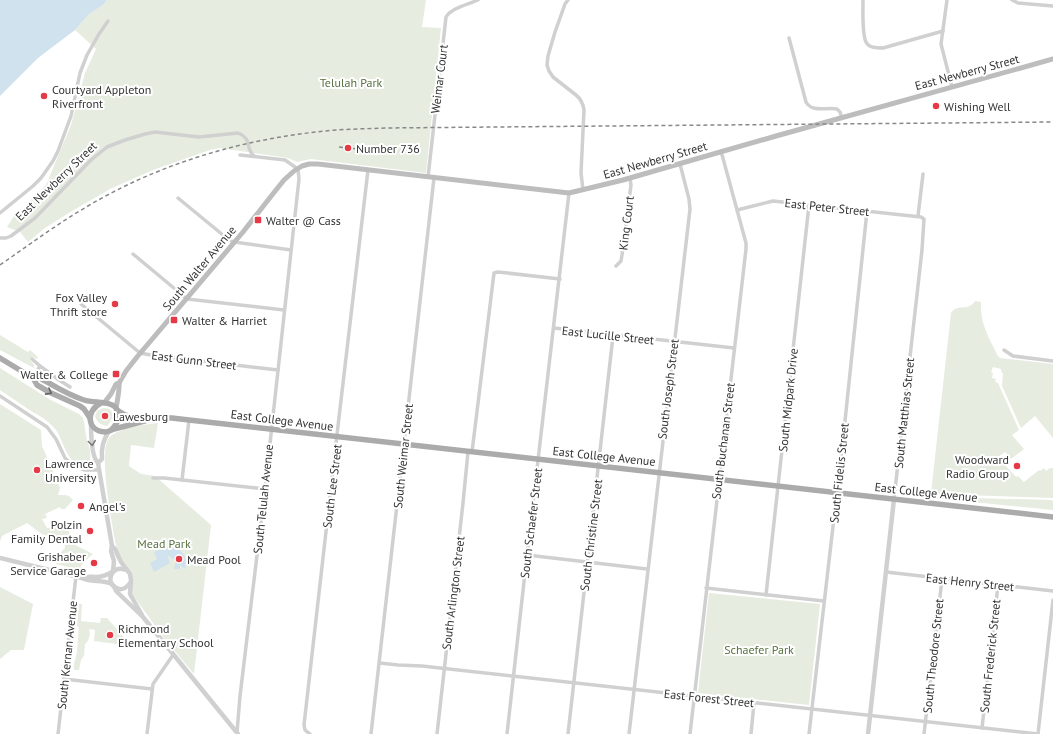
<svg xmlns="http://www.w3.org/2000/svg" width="1053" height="734" viewBox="0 0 1053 734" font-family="'PT Sans',sans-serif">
<rect width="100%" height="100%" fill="#fff"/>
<g fill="#e6ecdf">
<polygon points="107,0 426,0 422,27 441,28 426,173 311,159 297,162 288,158 220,148 210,150 153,170 110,189 72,211 45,228 28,242 20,232 7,227 14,216 20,218 26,212 30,201 46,185 71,125 85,73 96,49 75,30 89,14 103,5"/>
<path d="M975 301 981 302C980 319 986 333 994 348 996 352 996 354 1000 358L1053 364V438L1035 416 1021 428 1002 386 1003 374 1001 371V369L993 367 991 372 993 373 992 378 996 379 995 382 998 383 1019 430 1012 435 1024 449 1011 459 1005 452 998 457 1016 477 1018 476 1024 482 1039 470 1040 471 1044 468 1046 471 1050 468H1053V498L932 494 931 493 951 313C958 303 968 312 975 301Z"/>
<polygon points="0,335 28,352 30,350 38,357 37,359 32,357 30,360 34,365 34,368 0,350"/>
<path d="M0 368 49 399 79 414 83 418 84 422 87 441C90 447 92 458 89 464 68 471 64 441 56 430 49 421 40 416 31 411 21 404 10 397 0 390Z"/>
<path d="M0 404 41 430 42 447 43 448 60 488 58 495C66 495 68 494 73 500L65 509H61L60 507 45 514 47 517 46 518 42 519 47 528 68 526 71 541 77 543 76 545 77 546 93 554C87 559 81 563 80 570L56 564 59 554 65 548V545L50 542 46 537 27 523 2 536 0 541Z"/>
<path d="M103 408C116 408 114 419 107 426 100 425 97 422 95 416L97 411Z"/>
<path d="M158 423 154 448 131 445 129 466 141 474 155 476 211 525 194 674 164 638 135 598 132 593V586L124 563 117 549 115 541C112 522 98 452 109 438 116 429 146 424 158 423Z"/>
<polygon points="903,494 936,497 1051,500 1053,501 1053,510 903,495"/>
<polygon points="0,587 33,604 24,650 11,650 0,659 0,691"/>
<polygon points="709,593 820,604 809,705 698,693"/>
<path d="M79 604H82L81 621 100 623 101 618H107L130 644 119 643 116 644 94 641 95 630 89 629 90 634 88 641 85 644 84 656 81 660 79 670H74C73 661 77 658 77 650 78 643 78 635 79 627L77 626Z"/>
</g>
<g fill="#cfe2ee">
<polygon points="0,0 107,0 103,5 89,14 75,30 38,58 0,96"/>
<path d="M170 546C181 548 189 557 185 569L180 565V569H174L176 561 167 555 170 563 154 572 150 563 157 559 154 552 165 547Z"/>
</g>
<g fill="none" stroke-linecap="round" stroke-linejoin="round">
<g stroke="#d0d0d0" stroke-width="3.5">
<path d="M568 0 565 4 555 32 548 56 547 65 549 71 553 77 576 95C581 99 583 103 584 110L581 173 583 190"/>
<path d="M863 0C863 10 862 34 866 42 869 48 877 48 883 48L943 31"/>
<polyline points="947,0 941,44 952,87"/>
<polyline points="1012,0 1018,3 1053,6"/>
<path d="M789 38 806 102C812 113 827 107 837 109L840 112 842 118"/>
<path d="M428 177 446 17C451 8 469 4 478 0"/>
<polyline points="178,198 229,240 234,242 291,250"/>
<polyline points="737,210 773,201 921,217 924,219 922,250 894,499"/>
<polyline points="0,213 33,186 41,178 53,161 58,151 71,116 80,73 87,55 99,34 108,21"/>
<polyline points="918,216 923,174"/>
<path d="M0 238H6L11 236 35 218 91 160 107 147 125 140 145 134 155 132 199 137 238 133C253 139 245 149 254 156"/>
<polyline points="133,254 187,299 284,310"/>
<polyline points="616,266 621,261 622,255 631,185 630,178"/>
<polyline points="81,304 140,353 151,355 278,370"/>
<polyline points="554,328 734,348"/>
<polyline points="1004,350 1013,356 1053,361"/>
<polyline points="32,359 40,366"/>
<polyline points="33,378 40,366 59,380 70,387"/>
<polyline points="0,396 47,427 56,439 65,458 73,466 85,470 99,470"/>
<polyline points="472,452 494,273 498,272 560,279"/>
<polyline points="153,478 164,478 265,489"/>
<polyline points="182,480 189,420"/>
<polyline points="527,555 647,569"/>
<polyline points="886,572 1053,591"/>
<polyline points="706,588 824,601"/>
<polyline points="766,595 809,205"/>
<polyline points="380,663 398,665 422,666 1038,734"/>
<polyline points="64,679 152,689"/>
<polyline points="982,728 998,585"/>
<polyline points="237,732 240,696 265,489 299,179 298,169 285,160 240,155"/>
<polyline points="58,734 76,576"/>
<polyline points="147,734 153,684 173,655"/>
<polyline points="310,734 305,730 304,725 338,426 368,170"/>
<polyline points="371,734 434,178"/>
<polyline points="437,734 463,503 468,452"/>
<polyline points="507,734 527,555 569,193"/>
<polyline points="568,734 613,336"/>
<polyline points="629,734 690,209 689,199 680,164"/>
<polyline points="690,734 746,249 746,243 721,151"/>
<polyline points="751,734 754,703"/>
<polyline points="809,734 843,440 867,211"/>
<polyline points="924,734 942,579"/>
<polyline points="1038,734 1053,600"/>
</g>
<g stroke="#d0d0d0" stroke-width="4.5">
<path d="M91 424C91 434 91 456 98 463L112 546 111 551 114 561 113 571"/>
<path d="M98 463 102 459C101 448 103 441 109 431"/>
<polyline points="112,546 115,549 121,562 130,574 131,580 130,594 142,615"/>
<path d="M0 558 82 578C92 583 101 579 112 584"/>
<path d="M126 570C110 563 104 586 119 589 124 590 127 587 130 583"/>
<path d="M82 578C87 576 90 577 96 577 102 577 107 575 112 572"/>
<polyline points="114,586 116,591 143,617 238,734"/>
<polyline points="868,734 894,499"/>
</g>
<g stroke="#bdbdbd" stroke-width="5">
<polyline points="104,403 111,394 116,384 119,383 126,371 137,357 243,232 272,195 284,180 294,171 302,166 309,164 318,164 569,193 623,180 776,136 1053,59"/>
<path d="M116 409C117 402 120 388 119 383"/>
</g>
<g stroke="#ababab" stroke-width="5.5">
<path d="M0 358 33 378H40C54 386 68 395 84 400 93 403 107 401 114 406 122 413 118 424 111 430"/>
<polyline points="33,378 37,385 49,392 80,406 84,409 90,418"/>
<path d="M101 403C85 411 87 431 105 432 108 432 111 430 114 429 126 426 138 423 151 419"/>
<polyline points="117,410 125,415 132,417 172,418 189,420 1053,517"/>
</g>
<g stroke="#888" stroke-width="1.5" stroke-dasharray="4 3" stroke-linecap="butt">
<polyline points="339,147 358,149"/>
<path d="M0 265C29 245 57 224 88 206 157 165 236 141 316 132 339 129 362 129 385 128L1053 122"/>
</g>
</g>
<defs><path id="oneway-chevron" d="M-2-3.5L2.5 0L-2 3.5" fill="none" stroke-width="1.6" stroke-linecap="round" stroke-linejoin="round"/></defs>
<use stroke="#636363" href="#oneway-chevron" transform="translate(49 392) rotate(29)"/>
<use stroke="#7a7a7a" href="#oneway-chevron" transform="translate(92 443) rotate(82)"/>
<g fill="#e63946" stroke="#fff" stroke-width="1.5">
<circle cx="44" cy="96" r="4"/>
<circle cx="936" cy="106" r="4"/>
<circle cx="348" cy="148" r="4"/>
<rect x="254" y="216" width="8" height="8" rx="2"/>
<circle cx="115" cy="304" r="4"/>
<rect x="170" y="316" width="8" height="8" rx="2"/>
<rect x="112" y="370" width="8" height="8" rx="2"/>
<circle cx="105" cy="416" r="4"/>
<circle cx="1017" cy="466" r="4"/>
<circle cx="37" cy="470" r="4"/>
<circle cx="81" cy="506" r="4"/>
<circle cx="90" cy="531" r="4"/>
<circle cx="179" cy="559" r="4"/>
<circle cx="94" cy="563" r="4"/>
<circle cx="110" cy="635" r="4"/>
</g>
<g text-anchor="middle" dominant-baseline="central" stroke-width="4" stroke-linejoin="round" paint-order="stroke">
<g font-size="12" fill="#333" stroke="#fff">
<text transform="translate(967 72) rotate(-15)">East Newberry Street</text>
<text transform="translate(439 79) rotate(-83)">Weimar Court</text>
<text transform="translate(655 160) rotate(-16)">East Newberry Street</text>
<text transform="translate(56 181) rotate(-44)">East Newberry Street</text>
<text transform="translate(827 207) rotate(6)">East Peter Street</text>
<text transform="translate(626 223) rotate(-83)">King Court</text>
<text transform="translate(199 268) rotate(-50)">South Walter Avenue</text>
<text transform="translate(608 335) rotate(6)">East Lucille Street</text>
<text transform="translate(194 360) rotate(7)">East Gunn Street</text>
<text transform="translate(668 389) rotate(-83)">South Joseph Street</text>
<text transform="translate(788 400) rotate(-84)">South Midpark Drive</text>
<text transform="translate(904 413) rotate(-84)">South Matthias Street</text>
<text transform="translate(282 420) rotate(7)">East College Avenue</text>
<text transform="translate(723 441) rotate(-83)">South Buchanan Street</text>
<text transform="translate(403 456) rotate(-84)">South Weimar Street</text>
<text transform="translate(604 456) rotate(6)">East College Avenue</text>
<text transform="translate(839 473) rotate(-84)">South Fidelis Street</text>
<text transform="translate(332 486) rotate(-83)">South Lee Street</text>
<text transform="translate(926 492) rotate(6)">East College Avenue</text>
<text transform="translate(263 499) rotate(-84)">South Telulah Avenue</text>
<text transform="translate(531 523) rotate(-83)">South Schaefer Street</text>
<text transform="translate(591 535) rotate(-83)">South Christine Street</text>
<text transform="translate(970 582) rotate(6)">East Henry Street</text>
<text transform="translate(453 593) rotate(-83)">South Arlington Street</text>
<text transform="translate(67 655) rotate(-84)">South Kernan Avenue</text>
<text transform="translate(933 656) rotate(-84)">South Theodore Street</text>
<text transform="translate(990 656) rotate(-84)">South Frederick Street</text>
<text transform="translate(709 698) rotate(6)">East Forest Street</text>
</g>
<g font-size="12" fill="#56703f" stroke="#fff">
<text x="351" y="82">Telulah Park</text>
<text x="164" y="543">Mead Park</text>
<text x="759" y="649">Schaefer Park</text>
</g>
<g font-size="12" fill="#333" stroke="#fff" text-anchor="start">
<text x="52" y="89">Courtyard Appleton<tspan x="52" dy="14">Riverfront</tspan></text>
<text x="944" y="106">Wishing Well</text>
<text x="356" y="148">Number 736</text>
<text x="266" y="220">Walter @ Cass</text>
<text x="107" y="297" text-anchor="end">Fox Valley<tspan x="107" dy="14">Thrift store</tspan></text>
<text x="182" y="320">Walter &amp; Harriet</text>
<text x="108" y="374" text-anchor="end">Walter &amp; College</text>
<text x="113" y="416">Lawesburg</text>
<text x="1009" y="459" text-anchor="end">Woodward<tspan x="1009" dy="14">Radio Group</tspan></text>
<text x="45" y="463">Lawrence<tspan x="45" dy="14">University</tspan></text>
<text x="89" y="506">Angel's</text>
<text x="82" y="524" text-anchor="end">Polzin<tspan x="82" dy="14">Family Dental</tspan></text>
<text x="86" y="556" text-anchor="end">Grishaber<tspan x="86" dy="14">Service Garage</tspan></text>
<text x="187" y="559">Mead Pool</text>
<text x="118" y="628">Richmond<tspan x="118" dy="14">Elementary School</tspan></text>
</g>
</g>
</svg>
